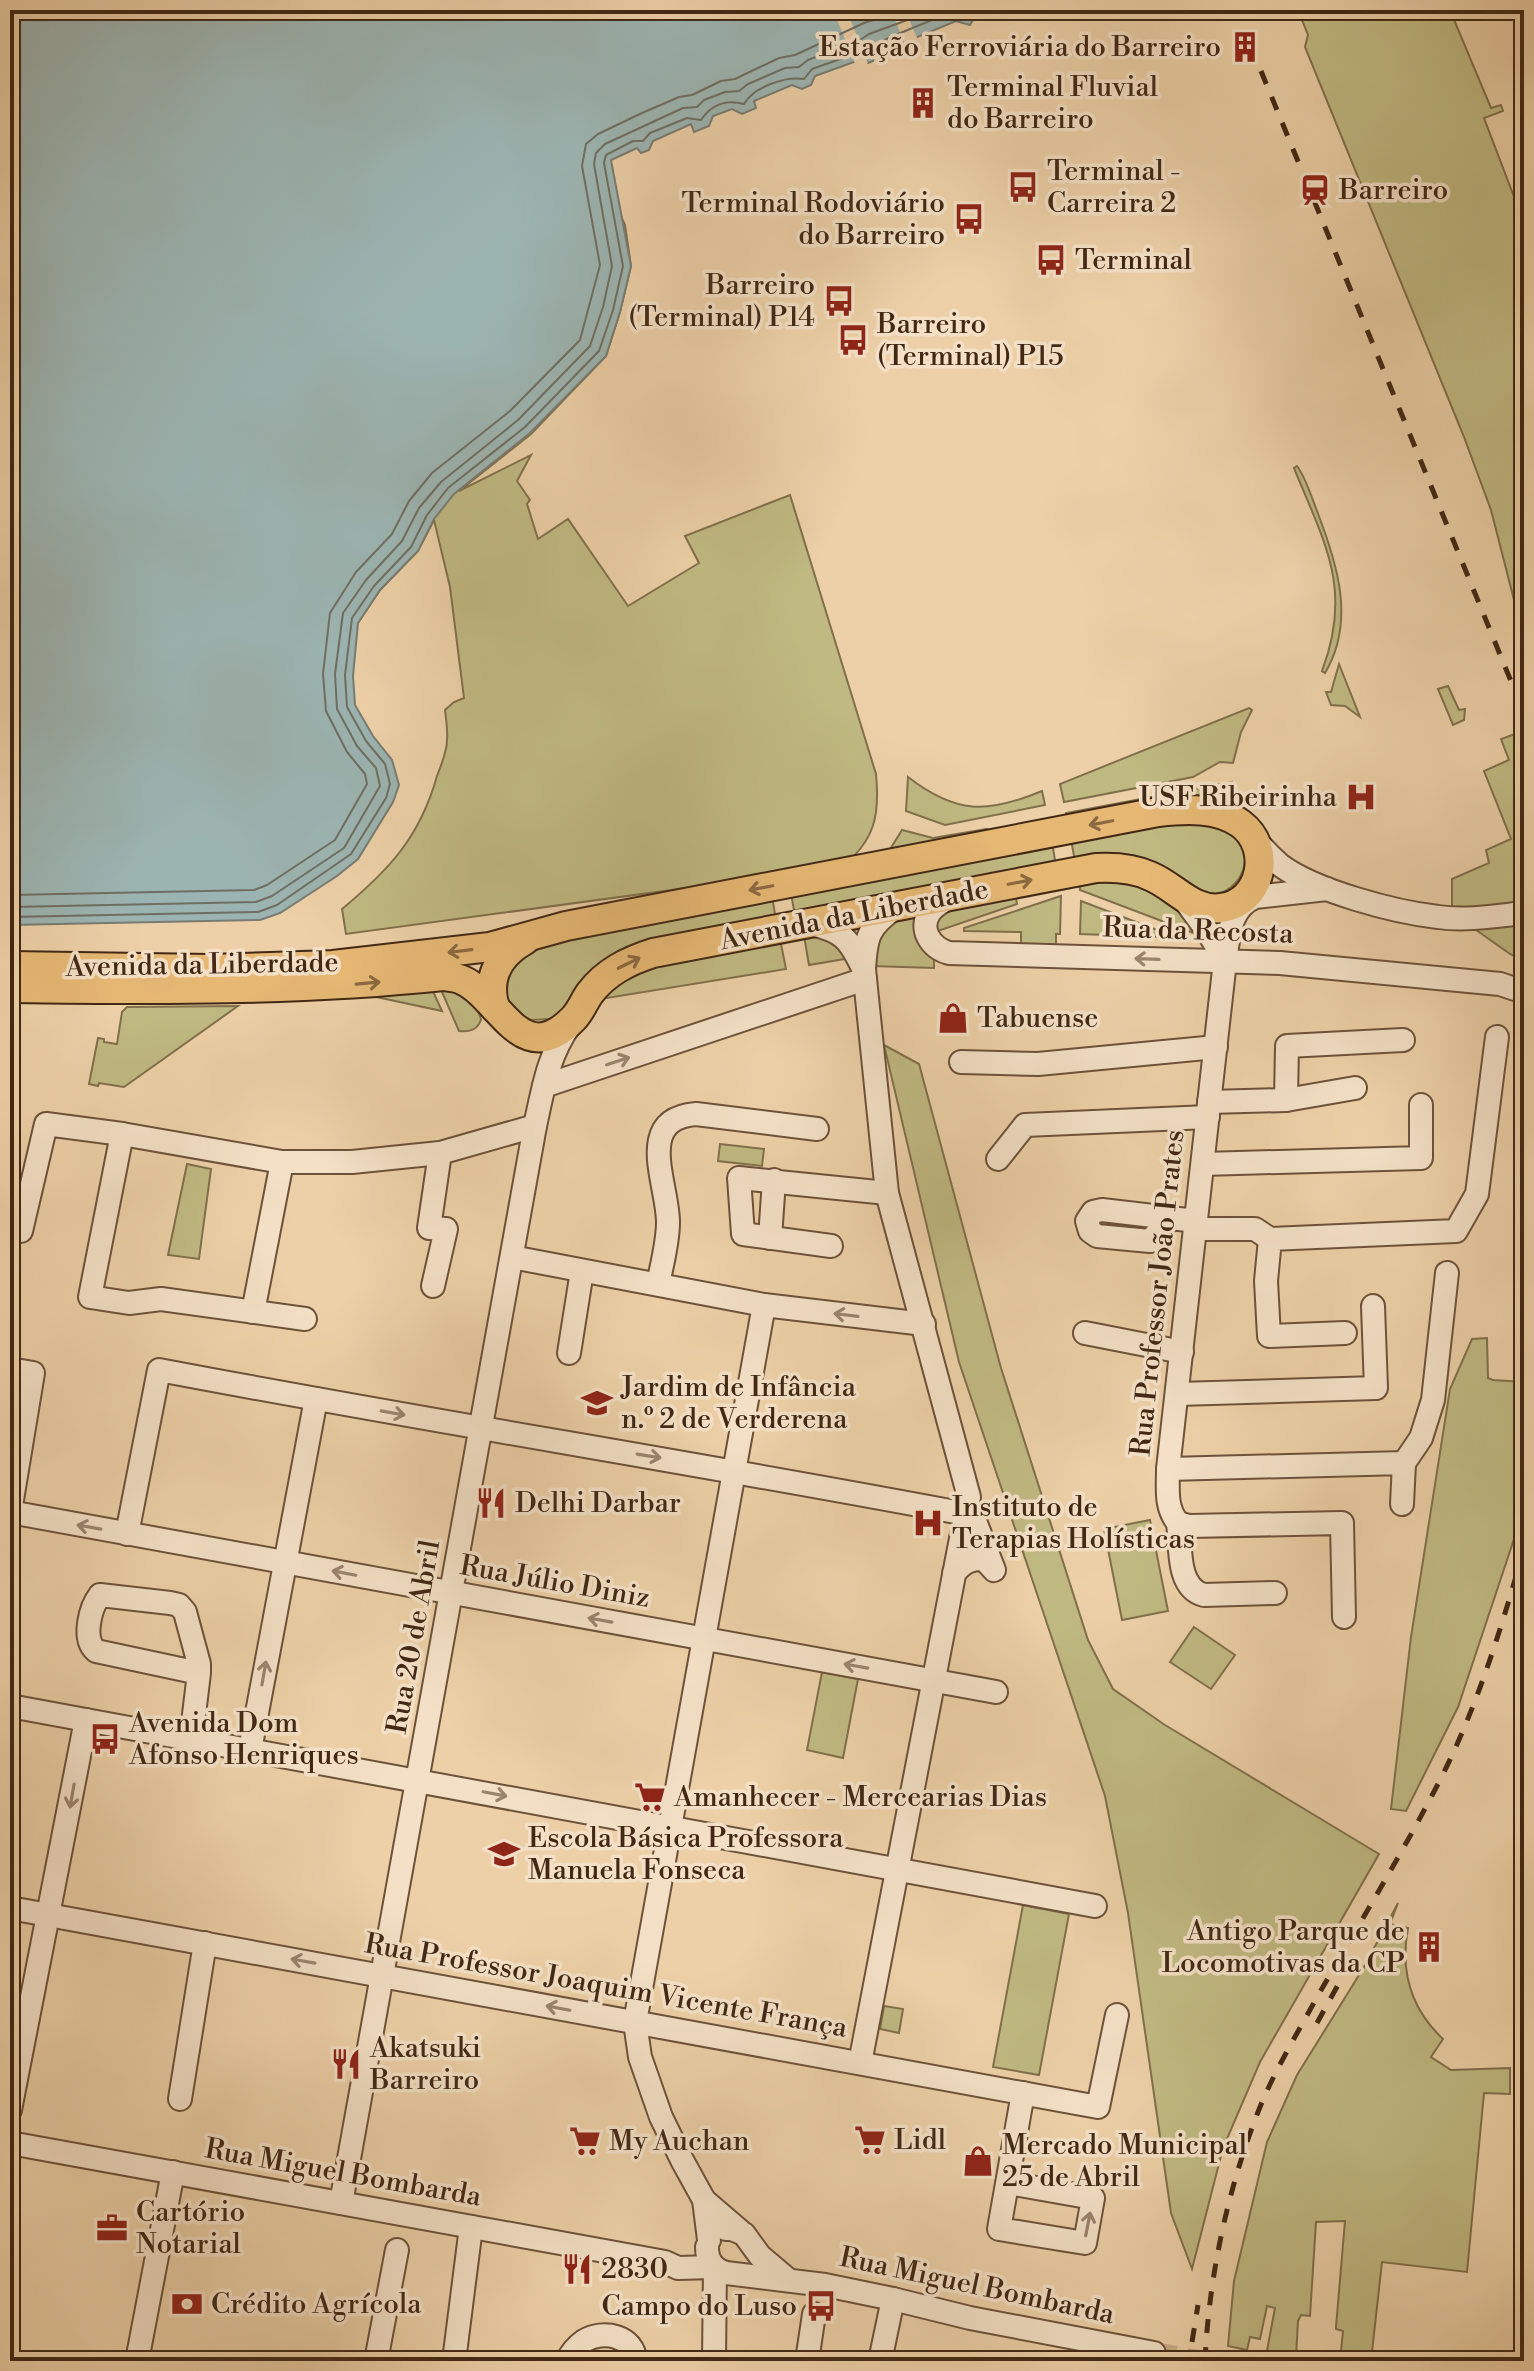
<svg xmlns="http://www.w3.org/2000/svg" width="1534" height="2371" viewBox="0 0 1534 2371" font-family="'Libre Bodoni',serif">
<rect width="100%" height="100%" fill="#edd0a7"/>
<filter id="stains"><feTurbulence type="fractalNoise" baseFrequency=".0025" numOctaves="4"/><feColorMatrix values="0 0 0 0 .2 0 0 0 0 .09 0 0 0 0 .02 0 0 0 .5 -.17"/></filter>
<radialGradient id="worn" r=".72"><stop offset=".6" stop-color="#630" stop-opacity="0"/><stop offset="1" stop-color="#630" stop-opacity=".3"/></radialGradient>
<g fill="#c0b982" stroke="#81704c" stroke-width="2">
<polygon points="1298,10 1450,10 1491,108 1501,105 1503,111 1484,118 1524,223 1524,639 1491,510 1464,437 1305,47 1308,35"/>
<path d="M604 179 625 225 631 266 620 312 606 356 531 434 459 491 531 455 517 481 530 500 527 504 538 539 568 519 628 606 699 563 685 536 790 495 876 774C880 815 875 840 842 867L346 934 342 909C389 870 420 837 437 776 441 765 447 752 447 740 448 730 446 720 445 710L454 702 464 698 450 587 434 520 418 551 380 590 358 623Z"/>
<path d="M1297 466C1306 478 1311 496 1317 511 1337 563 1356 621 1325 673L1322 671C1353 589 1325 544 1294 468Z"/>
<polygon points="1339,664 1360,717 1345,706 1331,705 1326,692 1331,692"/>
<polygon points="1448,686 1459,710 1465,709 1464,720 1453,725 1438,689"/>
<polygon points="1249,708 1252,710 1241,732 1233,763 1220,762 1193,777 1064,802 1060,784"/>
<polygon points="1515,734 1524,757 1524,961 1510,954 1452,913 1452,879 1489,863 1486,850 1511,839 1484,771 1509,760 1501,739"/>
<path d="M908 777C956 814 987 814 1042 791L1045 805 945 825 906 811Z"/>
<polygon points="1232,782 1233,805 1067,819 1066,813"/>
<path d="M1156 822C1179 823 1203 820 1225 830 1258 846 1247 887 1215 895L1075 862 1071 839Z"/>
<polygon points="987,829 989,835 889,851 902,830 933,838"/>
<polygon points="1052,842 1056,866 795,916 791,893"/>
<polygon points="1102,878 1145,885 1175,906 1204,937 1080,890 1079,881"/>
<polygon points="1015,893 1017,904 932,933 939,910"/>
<polygon points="772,896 776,920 649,944 551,1019 531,1020 522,1017 512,1010 501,985 502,976 534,946"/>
<polygon points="1061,896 1060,934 1056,934 1056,946 1021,945 1021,932 964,931 964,928"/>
<polygon points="1081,901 1165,933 1165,937 1080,934"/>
<polygon points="920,912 934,954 934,968 872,966 881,926"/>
<polygon points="827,934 850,958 809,965 804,936"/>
<polygon points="780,939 786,969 601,999 640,968"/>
<polygon points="430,985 442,1011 367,995"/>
<path d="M439 985C456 986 478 1002 481 1020 477 1030 470 1032 459 1031Z"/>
<polygon points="238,1006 124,1087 99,1083 98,1086 89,1084 98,1038 104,1039 104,1042 117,1044 122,1012 127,1007"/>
<polygon points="884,1045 919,1064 1001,1368 1088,1640 1113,1689 1165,1725 1379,1854 1260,2062 1223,2148 1192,2269 1171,2213 1128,1913 1105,1796 959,1362"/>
<polygon points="720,1144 764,1149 762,1166 718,1161"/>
<polygon points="187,1164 211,1169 199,1259 168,1255"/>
<polygon points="1487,1338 1488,1378 1493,1380 1524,1382 1524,1509 1458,1707 1406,1811 1391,1809 1411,1637 1450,1389 1472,1339"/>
<polygon points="1150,1520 1168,1611 1122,1620 1104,1529"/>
<polygon points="1194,1627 1235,1655 1211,1689 1170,1662"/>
<polygon points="822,1672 858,1679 843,1758 807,1750"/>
<path d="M1398 1903 1390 1924 1408 1928C1400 1971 1411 2009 1443 2039L1431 2057 1451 2070 1510 2068V2094L1484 2093 1467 2272 1382 2262 1371 2361H1340L1343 2331 1336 2329V2327L1345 2221 1316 2222 1310 2316 1301 2315 1298 2321 1296 2357 1291 2360 1266 2356 1275 2308 1267 2306 1260 2339 1250 2337 1247 2350 1228 2346 1234 2281 1267 2142 1297 2075 1364 1967Z"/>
<polygon points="1023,1905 1069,1914 1039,2075 993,2067"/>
<polygon points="884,2006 903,2009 899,2033 880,2029"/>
</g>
<polygon fill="#9cb4b1" stroke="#787c73" stroke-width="2" points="10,10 983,10 977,12 970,25 956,21 905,42 906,47 904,48 896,44 875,51 873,61 868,63 865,58 815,76 811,85 802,89 792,85 754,101 756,108 742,114 732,109 713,116 709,126 694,132 691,124 653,141 649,150 641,153 637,148 611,160 631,266 620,312 606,356 530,433 454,494 434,519 418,551 380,590 358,623 353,676 355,705 373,736 392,760 399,785 393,802 358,859 337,876 280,913 260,920 10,925"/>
<g fill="#edd0a7">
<polygon points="833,10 870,10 850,19 868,63 856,66"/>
<polygon points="891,10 905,10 918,40 906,47"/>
</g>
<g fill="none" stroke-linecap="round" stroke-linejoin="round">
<g stroke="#6f6e63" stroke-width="2">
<polyline points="10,895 254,890 267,885 335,840 367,784 365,774 347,752 326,711 323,674 330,613 356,572 392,534 409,501 432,473 510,411 580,340 600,265 582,166 586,144 598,134 642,113 679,97 692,95 721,81 735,79 779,58 795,55 864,23 903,10"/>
<polyline points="10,907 256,902 272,896 344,848 380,786 376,768 357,746 337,709 335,674 343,613 366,580 402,541 419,508 441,482 518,420 590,346 603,307 612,266 594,164 596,153 605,144 683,108 697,107 704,100 725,92 739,91 748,84 785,68 799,67 808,60 860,40 869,34 935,10"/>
<path d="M10 917 258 912 277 905 351 854 386 798 390 784 385 764 366 741 347 707 345 675 352 618 374 586 411 547 427 515 448 488 525 427 599 351 613 310 623 266 604 163 606 155 633 141H643L650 133 687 118 701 120C711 105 726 99 744 104 754 87 785 76 804 79L812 69 866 50C871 44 943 15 953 13 958 12 961 13 966 14L969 10"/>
</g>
<polyline stroke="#cbae8a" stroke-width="22" stroke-dasharray="22 11" stroke-linecap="butt" points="1154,2353 1199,2361"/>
<defs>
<g id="minor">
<path d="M1254 838C1262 848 1271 857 1280 865 1315 891 1394 912 1438 917 1466 921 1496 916 1524 913"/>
<path d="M952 896C944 901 935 905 930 912 918 929 931 948 949 953L1280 963 1500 984 1524 992"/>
<polyline points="1184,899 1208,932 1225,961"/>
<path d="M811 924C843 931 849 939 863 968"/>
<polyline points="961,1062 1038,1064 1216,1047"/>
<polyline points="544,1086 865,979"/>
<polyline points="1286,1100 1287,1046 1403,1040"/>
<polyline points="1209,1102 1286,1100 1355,1088"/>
<polyline points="122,1134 90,1297 129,1303 161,1299 305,1319"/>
<polyline points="998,1159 1025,1125 1208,1117"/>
<polyline points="1203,1164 1421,1158 1421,1105"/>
<polyline points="1170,1219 1150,1241 1097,1236 1090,1231 1087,1221 1093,1212 1102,1210 1196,1221"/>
<polyline points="10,1229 21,1231 46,1124 122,1134 282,1162 352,1162 440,1153 535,1126"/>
<polyline points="1195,1229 1255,1229 1270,1239"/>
<polyline points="770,1238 774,1180"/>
<polyline points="831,1246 743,1234 739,1178 887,1193"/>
<polyline points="512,1257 764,1305 924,1324"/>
<path d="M658 1284C662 1264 668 1243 668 1222 668 1184 634 1119 696 1114L817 1129"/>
<polyline points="433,1286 446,1229 429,1228 440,1153"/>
<polyline points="253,1312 282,1162"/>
<polyline points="1085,1333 1182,1352"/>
<polyline points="1345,1333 1269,1336 1266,1281 1270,1239 1456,1231 1477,1194 1497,1037"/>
<polyline points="569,1353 582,1271"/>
<polyline points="10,1369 33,1373 10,1512"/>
<polyline points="1178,1394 1376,1388 1373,1306"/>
<polyline points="1404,1463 1421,1438 1433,1400 1447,1273"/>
<polyline points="1168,1469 1404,1463 1402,1504"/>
<polyline points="10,1512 996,1692"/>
<polyline points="1178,1523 1189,1526 1342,1523 1344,1617"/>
<path d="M127 1534 159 1370C427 1421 697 1463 966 1514L975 1521 994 1570 984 1559C970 1558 963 1563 954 1573"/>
<path d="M1275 1593 1204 1595C1176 1588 1181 1545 1178 1523 1165 1507 1168 1489 1168 1469L1225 961C1229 936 1229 908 1255 897L1327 889"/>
<polyline points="10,1706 1095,1906"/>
<path d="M191 1739 199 1673V1664L185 1612 179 1605 170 1603 100 1595C90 1608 82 1639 96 1651L199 1673"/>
<polyline points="250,1750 316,1399"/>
<polyline points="10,1908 1098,2107 1117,2015"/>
<path d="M860 2063 969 1497 887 1193 864 969C866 936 868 927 896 907"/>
<polyline points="180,2099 205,1943"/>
<polyline points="10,2110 86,1720"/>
<polyline points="10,2143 665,2262 678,2268 714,2267"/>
<polyline points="1008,2183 1093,2198 1085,2243 999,2229 1023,2093"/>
<polyline points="704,2200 709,2240"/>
<path d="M341 2203 535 1126C543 1090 548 1055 570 1025"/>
<polyline points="726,2229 732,2229 744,2234 760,2256 786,2278"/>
<polyline points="739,2230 704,2200 682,2160 661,2117 640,2057 635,2022 764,1305"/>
<path d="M707 2247C707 2261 713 2269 726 2273L825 2285 893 2299 970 2318 1154 2353"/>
<polyline points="137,2361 173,2172"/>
<polyline points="376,2361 397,2250"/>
<polyline points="454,2361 471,2227"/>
<path d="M567 2361C571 2353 577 2346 584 2341 603 2329 635 2336 635 2361"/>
<polyline points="714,2361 715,2268"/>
<polyline points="807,2361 814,2314"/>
<polyline points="880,2361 893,2299"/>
</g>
<g id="major">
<path d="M10 966 210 969 333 965 490 947 566 926 1158 812C1185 809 1218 807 1241 824 1273 848 1262 903 1221 908 1192 912 1175 886 1150 876 1133 868 1115 867 1096 868L653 953C628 961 606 972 590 993 584 1001 581 1011 573 1019 521 1072 500 996 462 980 456 977 449 977 443 976 299 991 155 990 10 988"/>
<path d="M495 1008C486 979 498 955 525 940"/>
</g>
</defs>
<use href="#minor" stroke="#6d523a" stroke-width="26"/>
<use href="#major" stroke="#422815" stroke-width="32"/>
<use href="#minor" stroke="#f3e0c6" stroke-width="22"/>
<use href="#major" stroke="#e6b874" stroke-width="28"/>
<g stroke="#422815" stroke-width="5" stroke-dasharray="14 14" stroke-linecap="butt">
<polyline points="1261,71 1524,713"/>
<polyline points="1317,2023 1344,1974"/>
<polyline points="1192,2342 1198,2305"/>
<path d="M1205 2361C1209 2275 1228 2187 1260 2107 1275 2070 1297 2034 1316 1999 1357 1927 1401 1856 1439 1782 1477 1708 1501 1629 1524 1549"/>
</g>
</g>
<defs><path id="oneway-shaft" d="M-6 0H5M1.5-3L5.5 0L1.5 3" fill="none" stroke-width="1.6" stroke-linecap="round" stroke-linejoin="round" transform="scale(2)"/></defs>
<g stroke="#8c6940">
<use href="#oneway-shaft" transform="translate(1101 823) rotate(169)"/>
<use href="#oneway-shaft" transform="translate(1020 882) rotate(-11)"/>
<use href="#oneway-shaft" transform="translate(761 888) rotate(169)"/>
<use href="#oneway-shaft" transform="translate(460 951) rotate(173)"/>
<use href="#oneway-shaft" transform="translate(629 963) rotate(-26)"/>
<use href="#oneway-shaft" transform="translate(368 983) rotate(-5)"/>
</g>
<g stroke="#9a846e">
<use href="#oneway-shaft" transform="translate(1147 959) rotate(-178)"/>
<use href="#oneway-shaft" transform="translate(618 1061) rotate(-18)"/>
<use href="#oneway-shaft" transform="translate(846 1315) rotate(-173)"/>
<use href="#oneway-shaft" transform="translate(393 1413) rotate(10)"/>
<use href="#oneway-shaft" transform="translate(649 1456) rotate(9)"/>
<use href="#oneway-shaft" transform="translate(89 1527) rotate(-170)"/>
<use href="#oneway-shaft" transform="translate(344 1573) rotate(-169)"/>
<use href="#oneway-shaft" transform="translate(600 1620) rotate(-170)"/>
<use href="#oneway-shaft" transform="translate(856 1666) rotate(-170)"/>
<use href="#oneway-shaft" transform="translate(264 1673) rotate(-80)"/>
<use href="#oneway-shaft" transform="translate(495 1794) rotate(11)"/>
<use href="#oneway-shaft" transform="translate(72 1796) rotate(100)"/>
<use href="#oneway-shaft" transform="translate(303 1961) rotate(-170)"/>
<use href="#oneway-shaft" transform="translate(558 2008) rotate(-169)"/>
<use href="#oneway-shaft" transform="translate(1088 2224) rotate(-79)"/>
</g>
<defs>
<symbol id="building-bare" viewBox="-9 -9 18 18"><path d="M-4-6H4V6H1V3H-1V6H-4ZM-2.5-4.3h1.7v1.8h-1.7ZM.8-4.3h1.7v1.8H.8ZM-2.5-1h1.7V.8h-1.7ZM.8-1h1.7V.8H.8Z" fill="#8f2418" stroke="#f3e0c6" stroke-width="2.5" paint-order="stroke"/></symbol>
<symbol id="bus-bare" viewBox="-9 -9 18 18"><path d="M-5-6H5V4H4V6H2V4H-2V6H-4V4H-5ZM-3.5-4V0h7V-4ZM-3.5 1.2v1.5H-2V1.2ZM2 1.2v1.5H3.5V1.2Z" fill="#8f2418" stroke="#f3e0c6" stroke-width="2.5" paint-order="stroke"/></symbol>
<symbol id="station-bare" viewBox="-9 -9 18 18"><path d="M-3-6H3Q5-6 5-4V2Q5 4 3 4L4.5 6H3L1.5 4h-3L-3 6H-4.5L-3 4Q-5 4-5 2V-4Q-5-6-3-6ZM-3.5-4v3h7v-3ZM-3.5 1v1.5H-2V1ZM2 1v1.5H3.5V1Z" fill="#8f2418" stroke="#f3e0c6" stroke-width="2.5" paint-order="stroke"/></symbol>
<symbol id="hospital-bare" viewBox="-9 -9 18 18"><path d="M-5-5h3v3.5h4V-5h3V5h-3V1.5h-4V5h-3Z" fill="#8f2418" stroke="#f3e0c6" stroke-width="2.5" paint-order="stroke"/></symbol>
<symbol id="shop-bare" viewBox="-9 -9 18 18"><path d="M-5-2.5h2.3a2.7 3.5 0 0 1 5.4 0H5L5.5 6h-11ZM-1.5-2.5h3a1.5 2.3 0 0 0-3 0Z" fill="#8f2418" stroke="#f3e0c6" stroke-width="2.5" paint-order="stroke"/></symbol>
<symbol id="school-bare" viewBox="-9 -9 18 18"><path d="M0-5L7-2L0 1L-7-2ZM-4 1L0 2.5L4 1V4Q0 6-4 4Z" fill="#8f2418" stroke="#f3e0c6" stroke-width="2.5" paint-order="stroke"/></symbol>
<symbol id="restaurant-bare" viewBox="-9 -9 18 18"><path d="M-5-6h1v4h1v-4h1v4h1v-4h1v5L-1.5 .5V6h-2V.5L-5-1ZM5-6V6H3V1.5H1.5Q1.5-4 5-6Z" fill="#8f2418" stroke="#f3e0c6" stroke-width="2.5" paint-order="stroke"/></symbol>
<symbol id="supermarket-bare" viewBox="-9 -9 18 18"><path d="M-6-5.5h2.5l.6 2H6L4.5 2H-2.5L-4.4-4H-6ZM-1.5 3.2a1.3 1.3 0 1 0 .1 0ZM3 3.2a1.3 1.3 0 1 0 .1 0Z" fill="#8f2418" stroke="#f3e0c6" stroke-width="2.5" paint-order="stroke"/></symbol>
<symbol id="office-bare" viewBox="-9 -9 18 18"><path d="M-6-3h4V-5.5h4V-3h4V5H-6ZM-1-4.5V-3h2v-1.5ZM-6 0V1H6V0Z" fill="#8f2418" stroke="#f3e0c6" stroke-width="2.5" paint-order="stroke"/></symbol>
<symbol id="bank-bare" viewBox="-9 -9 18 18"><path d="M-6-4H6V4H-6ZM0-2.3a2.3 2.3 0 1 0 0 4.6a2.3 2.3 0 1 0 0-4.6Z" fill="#8f2418" stroke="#f3e0c6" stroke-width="2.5" paint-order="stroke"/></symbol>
</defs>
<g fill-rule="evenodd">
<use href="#building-bare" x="1223" y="25" width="44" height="44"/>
<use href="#building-bare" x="901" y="81" width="44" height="44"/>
<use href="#bus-bare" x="1001" y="165" width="44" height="44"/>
<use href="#station-bare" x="1293" y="168" width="44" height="44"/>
<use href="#bus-bare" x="947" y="197" width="44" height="44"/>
<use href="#bus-bare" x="1029" y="238" width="44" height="44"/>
<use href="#bus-bare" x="817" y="279" width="44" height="44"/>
<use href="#bus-bare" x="831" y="318" width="44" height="44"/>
<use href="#hospital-bare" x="1339" y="775" width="44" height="44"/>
<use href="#shop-bare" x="931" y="996" width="44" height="44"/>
<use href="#school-bare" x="575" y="1381" width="44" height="44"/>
<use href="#restaurant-bare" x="469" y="1481" width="44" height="44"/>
<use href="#hospital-bare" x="906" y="1501" width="44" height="44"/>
<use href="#bus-bare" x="83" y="1717" width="44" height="44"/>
<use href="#supermarket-bare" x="628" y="1775" width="44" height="44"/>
<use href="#school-bare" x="482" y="1832" width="44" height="44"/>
<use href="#building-bare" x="1407" y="1925" width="44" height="44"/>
<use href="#restaurant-bare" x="324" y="2042" width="44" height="44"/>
<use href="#supermarket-bare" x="848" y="2118" width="44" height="44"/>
<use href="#supermarket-bare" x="563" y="2119" width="44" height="44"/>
<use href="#shop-bare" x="956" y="2139" width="44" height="44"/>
<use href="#office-bare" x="90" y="2206" width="44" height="44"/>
<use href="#restaurant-bare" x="555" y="2247" width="44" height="44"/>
<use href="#bank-bare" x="165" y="2282" width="44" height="44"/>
<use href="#bus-bare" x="799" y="2284" width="44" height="44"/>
</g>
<g text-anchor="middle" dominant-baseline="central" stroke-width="7" stroke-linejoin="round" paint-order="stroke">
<g font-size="28" fill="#422815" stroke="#f3e0c6" text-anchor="start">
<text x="1221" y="47" text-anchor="end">Estação Ferroviária do Barreiro</text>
<text x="947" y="87">Terminal Fluvial<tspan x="947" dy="32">do Barreiro</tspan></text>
<text x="1047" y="171">Terminal -<tspan x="1047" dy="32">Carreira 2</tspan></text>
<text x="1339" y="190">Barreiro</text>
<text x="945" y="203" text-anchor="end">Terminal Rodoviário<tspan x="945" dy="32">do Barreiro</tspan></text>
<text x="1075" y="260">Terminal</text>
<text x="815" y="285" text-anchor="end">Barreiro<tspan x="815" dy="32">(Terminal) P14</tspan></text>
<text x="877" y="324">Barreiro<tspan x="877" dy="32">(Terminal) P15</tspan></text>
<text x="1337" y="797" text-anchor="end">USF Ribeirinha</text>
<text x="977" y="1018">Tabuense</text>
<text x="621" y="1387">Jardim de Infância<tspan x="621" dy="32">n.º 2 de Verderena</tspan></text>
<text x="515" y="1503">Delhi Darbar</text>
<text x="952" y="1507">Instituto de<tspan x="952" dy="32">Terapias Holísticas</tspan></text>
<text x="129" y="1723">Avenida Dom<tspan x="129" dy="32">Afonso Henriques</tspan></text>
<text x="674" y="1797">Amanhecer - Mercearias Dias</text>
<text x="528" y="1838">Escola Básica Professora<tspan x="528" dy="32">Manuela Fonseca</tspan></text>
<text x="1405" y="1931" text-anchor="end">Antigo Parque de<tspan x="1405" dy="32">Locomotivas da CP</tspan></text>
<text x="370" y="2048">Akatsuki<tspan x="370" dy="32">Barreiro</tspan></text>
<text x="894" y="2140">Lidl</text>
<text x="609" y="2141">My Auchan</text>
<text x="1002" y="2145">Mercado Municipal<tspan x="1002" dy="32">25 de Abril</tspan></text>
<text x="136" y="2212">Cartório<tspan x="136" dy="32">Notarial</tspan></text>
<text x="601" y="2269">2830</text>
<text x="211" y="2304">Crédito Agrícola</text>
<text x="797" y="2306" text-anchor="end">Campo do Luso</text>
</g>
<g font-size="28" fill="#422815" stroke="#f3e0c6">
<text transform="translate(854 915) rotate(-11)">Avenida da Liberdade</text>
<text transform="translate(1198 931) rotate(2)">Rua da Recosta</text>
<text transform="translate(202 965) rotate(-1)">Avenida da Liberdade</text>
<text transform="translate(1158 1293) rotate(-84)">Rua Professor João Prates</text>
<text transform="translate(555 1582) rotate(10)">Rua Júlio Diniz</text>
<text transform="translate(414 1637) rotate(-80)">Rua 20 de Abril</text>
<text transform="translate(606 1986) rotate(10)">Rua Professor Joaquim Vicente França</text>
<text transform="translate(343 2173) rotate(10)">Rua Miguel Bombarda</text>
<text transform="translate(977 2286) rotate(12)">Rua Miguel Bombarda</text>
</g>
</g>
<rect width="1534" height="2371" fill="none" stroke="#edd0a7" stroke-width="40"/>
<rect x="12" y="12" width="1510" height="2347" fill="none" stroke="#422815" stroke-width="4"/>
<rect x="20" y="20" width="1494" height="2331" fill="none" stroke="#422815" stroke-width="2"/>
<rect width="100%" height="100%" filter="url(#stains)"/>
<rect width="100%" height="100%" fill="url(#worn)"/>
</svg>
